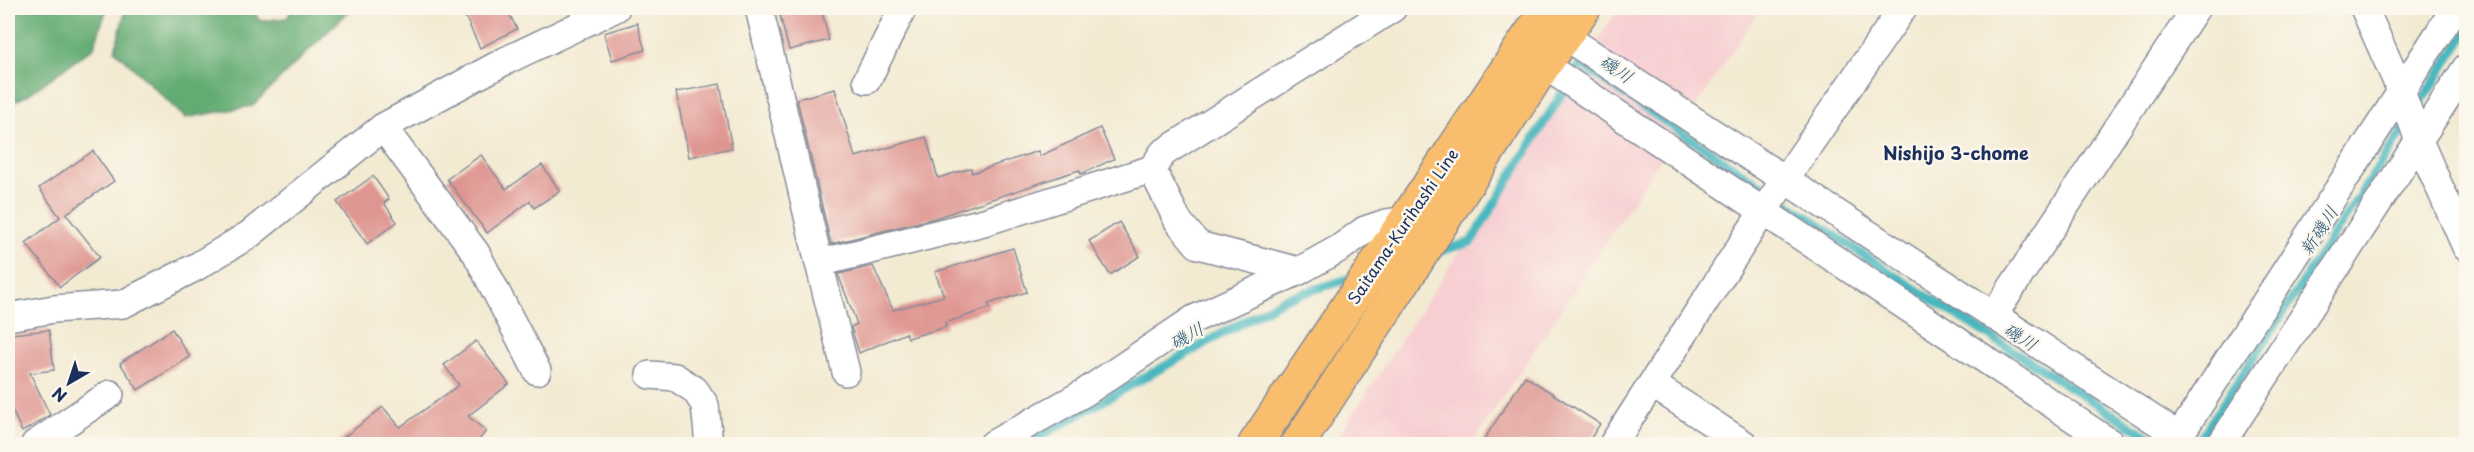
<svg xmlns="http://www.w3.org/2000/svg" width="2474" height="452" viewBox="0 0 2474 452" font-family="'Playpen Sans','Klee One',sans-serif">
<rect width="100%" height="100%" fill="#fbf7ec"/>
<filter id="ink" filterUnits="userSpaceOnUse"><feTurbulence type="fractalNoise" baseFrequency=".0167" numOctaves="2"/><feDisplacementMap in="SourceGraphic" scale="12" xChannelSelector="R" yChannelSelector="G"/><feConvolveMatrix kernelMatrix="1 2 1 2 8 2 1 2 1" color-interpolation-filters="sRGB"/></filter>
<filter id="wash" filterUnits="userSpaceOnUse"><feTurbulence type="fractalNoise" baseFrequency=".008" numOctaves="4" result="noise"/><feDisplacementMap in="SourceGraphic" scale="24" xChannelSelector="R" yChannelSelector="G"/><feGaussianBlur stdDeviation="1.35" result="paint"/><feColorMatrix in="noise" values="0 0 0 0 0 0 0 0 0 0 0 0 0 0 0 0 0 1.4 0 .05"/><feComposite in="paint" operator="in"/></filter>
<g filter="url(#wash)">
<rect width="100%" height="100%" fill="#f3ead2"/>
<polygon fill="#f7cfd2" points="1619,8 1761,8 1472,444 1333,444"/>
<g fill="#62ab72" stroke="#3e6d68" stroke-width="1.5">
<polygon points="8,8 107,8 94,47 29,94 8,105"/>
<polygon points="126,8 251,8 260,21 287,18 293,8 352,8 252,106 185,118 115,50"/>
</g>
<g fill="none" stroke-linecap="round" stroke-linejoin="round">
<g stroke="#48b7bf" stroke-width="9">
<polyline points="1434,253 1471,242 1580,64 1898,278 2160,444"/>
<polyline points="1026,444 1284,299 1354,277"/>
<polyline points="2197,444 2466,33"/>
</g>
</g>
<g id="blocks">
<g fill="#df9692">
<polygon points="482,8 506,8 517,29 480,48 465,16"/>
<polygon points="778,8 821,8 829,40 789,50"/>
<polygon points="637,23 645,50 612,60 604,33"/>
<polygon points="720,84 732,148 689,157 676,92"/>
<polygon points="835,89 855,157 926,137 938,178 971,168 972,173 1038,151 1040,156 1100,128 1114,159 1081,174 1079,170 935,218 831,244 797,99"/>
<polygon points="93,151 114,181 66,214 100,257 60,287 26,243 60,217 39,188"/>
<polygon points="481,155 506,189 542,165 560,191 534,208 530,201 487,233 447,179"/>
<polygon points="373,176 389,199 384,203 397,222 367,244 337,202"/>
<polygon points="1119,222 1140,256 1110,275 1089,241"/>
<polygon points="1013,248 1027,292 988,304 990,308 945,323 946,327 908,338 906,333 859,353 851,327 857,324 838,274 873,266 893,310 944,296 935,272"/>
<polygon points="172,329 190,357 138,390 120,363"/>
<polygon points="49,330 54,370 30,373 50,415 22,432 8,401 8,332 11,334"/>
<polygon points="476,341 509,384 468,416 486,431 476,444 335,444 383,407 400,427 459,385 444,365"/>
<polygon points="1525,376 1600,424 1587,444 1481,444"/>
</g>
</g>
</g>
<g filter="url(#ink)">
<use href="#blocks" fill-opacity="0" stroke="#878c98" stroke-width="1.5"/>
<g fill="none" stroke-linecap="round" stroke-linejoin="round">
<defs>
<g id="street">
<polyline points="759,8 819,263 984,222 1152,169 1178,221 1198,245 1299,271"/>
<polyline points="2364,8 2401,91 2419,141 2466,247"/>
<polyline points="1564,36 2179,436"/>
<polyline points="1544,65 2112,444"/>
<polyline points="867,80 903,8"/>
<polyline points="383,127 476,253 537,371"/>
<polyline points="1152,169 1163,153 1393,8"/>
<polyline points="819,263 846,372"/>
<polyline points="1993,316 2196,8"/>
<polyline points="8,317 54,309 123,304 196,267 250,234 383,127 505,61 616,8"/>
<polyline points="650,375 675,377 695,390 705,405 709,444"/>
<polyline points="1652,384 1744,444"/>
<polyline points="35,444 110,394"/>
<polyline points="993,444 1084,393 1194,319 1299,271 1340,248 1365,230 1386,223 1406,220"/>
<polyline points="1613,444 1762,213 1903,8"/>
<polyline points="2174,444 2455,8"/>
<polyline points="2221,444 2466,68"/>
</g>
<g id="primary">
<polyline points="1255,444 1548,8"/>
<polyline points="1298,444 1544,65 1584,8"/>
</g>
</defs>
<use href="#street" stroke="#878c98" stroke-width="30"/>
<use href="#primary" stroke="#878c98" stroke-width="36"/>
<use href="#street" stroke="#fff" stroke-width="27"/>
<use href="#primary" stroke="#f9be6d" stroke-width="33"/>
</g>
</g>
<g text-anchor="middle" dominant-baseline="central" stroke-width="5" stroke-linejoin="round" paint-order="stroke">
<g font-size="16" fill="#1b2f5e" stroke="#fbf7ec">
<text transform="translate(1402 226) rotate(-56)">Saitama-Kurihashi Line</text>
</g>
<g font-size="18" font-style="italic" fill="#28587b" stroke="#fbf7ec">
<text transform="translate(1617 68) rotate(34)">磯川</text>
<text transform="translate(2318 230) rotate(-57)">新磯川</text>
<text transform="translate(1186 335) rotate(-29)">磯川</text>
<text transform="translate(2021 336) rotate(33)">磯川</text>
</g>
<g font-size="18" font-weight="bold" fill="#1b2f5e" stroke="#fbf7ec">
<text x="1956" y="152">Nishijo 3-chome</text>
</g>
</g>
<rect width="2474" height="452" fill="none" stroke="#fbf7ec" stroke-width="30"/>
<g transform="translate(69 383) rotate(219)" stroke="#fbf7ec" stroke-width="4.5" paint-order="stroke">
<path d="M0-4.5L10 22L0 15L-10 22Z" fill="#1b2f5e"/>
<text y="-9" font-size="16" font-weight="bold" text-anchor="middle" fill="#1b2f5e">N</text>
</g>
</svg>
